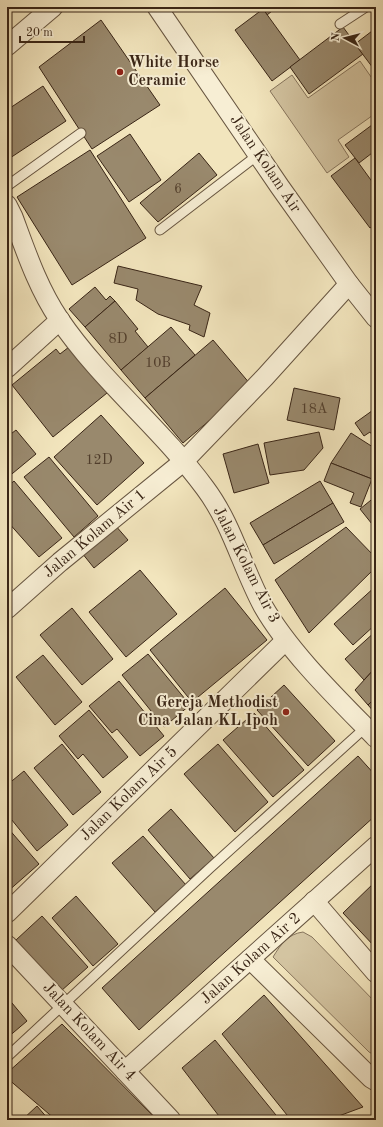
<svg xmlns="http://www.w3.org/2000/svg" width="383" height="1127" viewBox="0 0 383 1127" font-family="'Old Standard TT',serif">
<rect width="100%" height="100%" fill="#f2e5bd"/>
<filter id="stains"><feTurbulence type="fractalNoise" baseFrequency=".005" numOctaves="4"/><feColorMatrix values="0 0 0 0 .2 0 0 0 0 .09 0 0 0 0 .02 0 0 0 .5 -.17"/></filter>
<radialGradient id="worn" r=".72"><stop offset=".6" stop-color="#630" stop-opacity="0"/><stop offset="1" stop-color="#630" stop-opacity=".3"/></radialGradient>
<g fill="#d3c4a1" stroke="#86745c">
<polygon points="360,61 376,84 376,113 338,140 349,157 327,173 270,91 292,75 308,98"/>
<path d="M303 932 312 937 376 1003V1056L369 1052 273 957C281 944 288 934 303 932Z"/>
</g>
<g fill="#99896d" stroke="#392516">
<polygon points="261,7 277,7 267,15"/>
<polygon points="263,9 300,60 272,81 235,30"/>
<polygon points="101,20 160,105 92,149 39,67"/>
<polygon points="343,27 363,54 309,94 290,67"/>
<polygon points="376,28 376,72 355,44"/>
<polygon points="43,86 66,121 7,160 7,110"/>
<polygon points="376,122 376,150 359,163 345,145"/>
<polygon points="130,134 161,180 129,202 97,156"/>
<polygon points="90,150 146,238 72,285 17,197"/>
<polygon points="199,153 217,175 158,222 140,203"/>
<polygon points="355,158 376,187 376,224 370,228 331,176"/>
<polygon points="118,266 202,286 194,305 210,313 204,337 189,330 190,325 158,314 136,300 138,289 114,283"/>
<polygon points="95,287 106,300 110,296 115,301 85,327 69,309"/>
<polygon points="115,301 138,329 135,331 148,347 121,370 85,327"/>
<polygon points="171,327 195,355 145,398 121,370"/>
<polygon points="213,340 251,385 183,443 145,398"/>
<polygon points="69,347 107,393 53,437 12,385 56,349 60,354"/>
<polygon points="294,388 340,398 334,430 287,420"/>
<polygon points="376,408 376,440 370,432 364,436 355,423"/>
<polygon points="101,415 144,463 97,505 54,457"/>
<polygon points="16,430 36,454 7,478 7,437"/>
<polygon points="319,432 323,448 304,470 270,475 264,443"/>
<polygon points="351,433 376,449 376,470 372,479 331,463"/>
<polygon points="258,444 269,483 234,493 223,454"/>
<polygon points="49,457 98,516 74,537 24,477"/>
<polygon points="331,463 372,479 361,507 350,503 354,493 324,481"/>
<polygon points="14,481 62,538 39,557 7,521 7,487"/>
<polygon points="320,481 333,503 263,545 250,523"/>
<polygon points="376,496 376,529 360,509"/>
<polygon points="333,503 344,522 274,564 263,545"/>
<polygon points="115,525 128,540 94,568 82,553"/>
<polygon points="346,527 376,558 376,567 309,633 275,580"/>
<polygon points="140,570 177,614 126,657 89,612"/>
<polygon points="376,586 376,624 353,645 334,624"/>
<polygon points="225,588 267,640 192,702 150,650"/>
<polygon points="72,608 113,659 82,685 40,635"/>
<polygon points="376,631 376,667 364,680 345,659"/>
<polygon points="148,654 190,705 164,727 122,675"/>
<polygon points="43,655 82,702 55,725 16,677"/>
<polygon points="376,667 376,697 368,705 355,690"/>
<polygon points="119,681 164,736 140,756 117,729 112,733 89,706"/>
<polygon points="284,685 335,741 308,766 257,710"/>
<polygon points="376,697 376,714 368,705"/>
<polygon points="89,710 128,757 103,778 83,754 78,759 59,736"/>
<polygon points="254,713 304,770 273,797 223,740"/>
<polygon points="62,744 101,792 73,815 34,768"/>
<polygon points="218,744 268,802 235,832 184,774"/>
<polygon points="358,756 376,776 376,815 139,1030 102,988"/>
<polygon points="24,771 68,825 37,851 7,814 7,785"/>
<polygon points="171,809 214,858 190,879 148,830"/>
<polygon points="7,827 39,864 7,892"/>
<polygon points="143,836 186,885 155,912 112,863"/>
<polygon points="376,881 376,948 343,913"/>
<polygon points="76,896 118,944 93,966 52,918"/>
<polygon points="42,916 88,967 61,991 16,940"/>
<polygon points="264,995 363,1107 328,1120 291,1120 222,1034"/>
<polygon points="7,997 27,1021 7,1038"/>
<polygon points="62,1024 157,1120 56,1120 7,1078 7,1073"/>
<polygon points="215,1040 280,1120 222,1120 182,1068"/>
<polygon points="37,1106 49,1120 22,1120"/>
</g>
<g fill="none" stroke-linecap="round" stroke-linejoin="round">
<defs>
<g id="service">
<polyline points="340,24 366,7"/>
<polyline points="7,186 81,133"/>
<polyline points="160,230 259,154"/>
<polyline points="7,1057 210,868 366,727"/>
</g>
<g id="minor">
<polyline points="157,7 280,187 349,284 376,318"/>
<polyline points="7,46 53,7"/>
<path d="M7 205 13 217C26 252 38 288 59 319 101 381 161 428 205 488 232 524 242 567 263 606 290 653 338 699 376 738"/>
<polyline points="7,368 60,320"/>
<polyline points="7,609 60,562 184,461 265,377 349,284"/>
<polyline points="314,901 376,973"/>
<polyline points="7,913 285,641"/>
<polyline points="7,945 171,1120"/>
<polyline points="250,959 371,1078 376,1081"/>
<polyline points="125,1071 376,846"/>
</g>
</defs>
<use href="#service" stroke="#675540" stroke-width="11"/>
<use href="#minor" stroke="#675540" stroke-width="21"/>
<use href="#service" stroke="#f7eed4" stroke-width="9"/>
<use href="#minor" stroke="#f7eed4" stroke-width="19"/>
</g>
<g fill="#8f2418" stroke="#f7eed4" stroke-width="1.5">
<circle cx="120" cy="72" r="4"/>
<circle cx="286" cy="712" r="4"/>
</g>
<g text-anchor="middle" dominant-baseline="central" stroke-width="4" stroke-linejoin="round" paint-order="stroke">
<g font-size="14" fill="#513e2c">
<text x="178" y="189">6</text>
<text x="118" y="339">8D</text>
<text x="158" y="363">10B</text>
<text x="314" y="409">18A</text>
<text x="99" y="460">12D</text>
</g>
<g font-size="16" font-weight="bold" fill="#392516" stroke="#f7eed4" text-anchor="start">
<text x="128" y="63">White Horse<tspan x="128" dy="18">Ceramic</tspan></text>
<text x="278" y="703" text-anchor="end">Gereja Methodist<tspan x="278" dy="18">Cina Jalan KL Ipoh</tspan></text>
</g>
<g font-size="16" fill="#392516" stroke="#f7eed4">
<text transform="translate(265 164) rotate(56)">Jalan Kolam Air</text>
<text transform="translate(95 534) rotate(-40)">Jalan Kolam Air 1</text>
<text transform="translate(246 565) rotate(63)">Jalan Kolam Air 3</text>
<text transform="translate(129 794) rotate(-44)">Jalan Kolam Air 5</text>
<text transform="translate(251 959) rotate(-42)">Jalan Kolam Air 2</text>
<text transform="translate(89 1032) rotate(47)">Jalan Kolam Air 4</text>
</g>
</g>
<rect width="383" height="1127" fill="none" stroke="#f2e5bd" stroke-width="24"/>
<rect x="8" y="8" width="367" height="1111" fill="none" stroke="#392516" stroke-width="2"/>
<rect x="12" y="12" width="359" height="1103" fill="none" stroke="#392516"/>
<g transform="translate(345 38) rotate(277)" stroke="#f7eed4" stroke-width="3" paint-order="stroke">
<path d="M0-3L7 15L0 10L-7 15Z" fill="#392516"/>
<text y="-6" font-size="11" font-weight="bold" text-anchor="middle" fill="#392516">N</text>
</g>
<path d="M20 36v6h64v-6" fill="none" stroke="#392516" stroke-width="2"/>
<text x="26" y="36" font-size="12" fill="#392516" stroke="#f7eed4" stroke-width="3" paint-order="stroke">20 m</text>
<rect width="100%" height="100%" filter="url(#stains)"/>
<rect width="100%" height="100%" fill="url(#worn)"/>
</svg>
